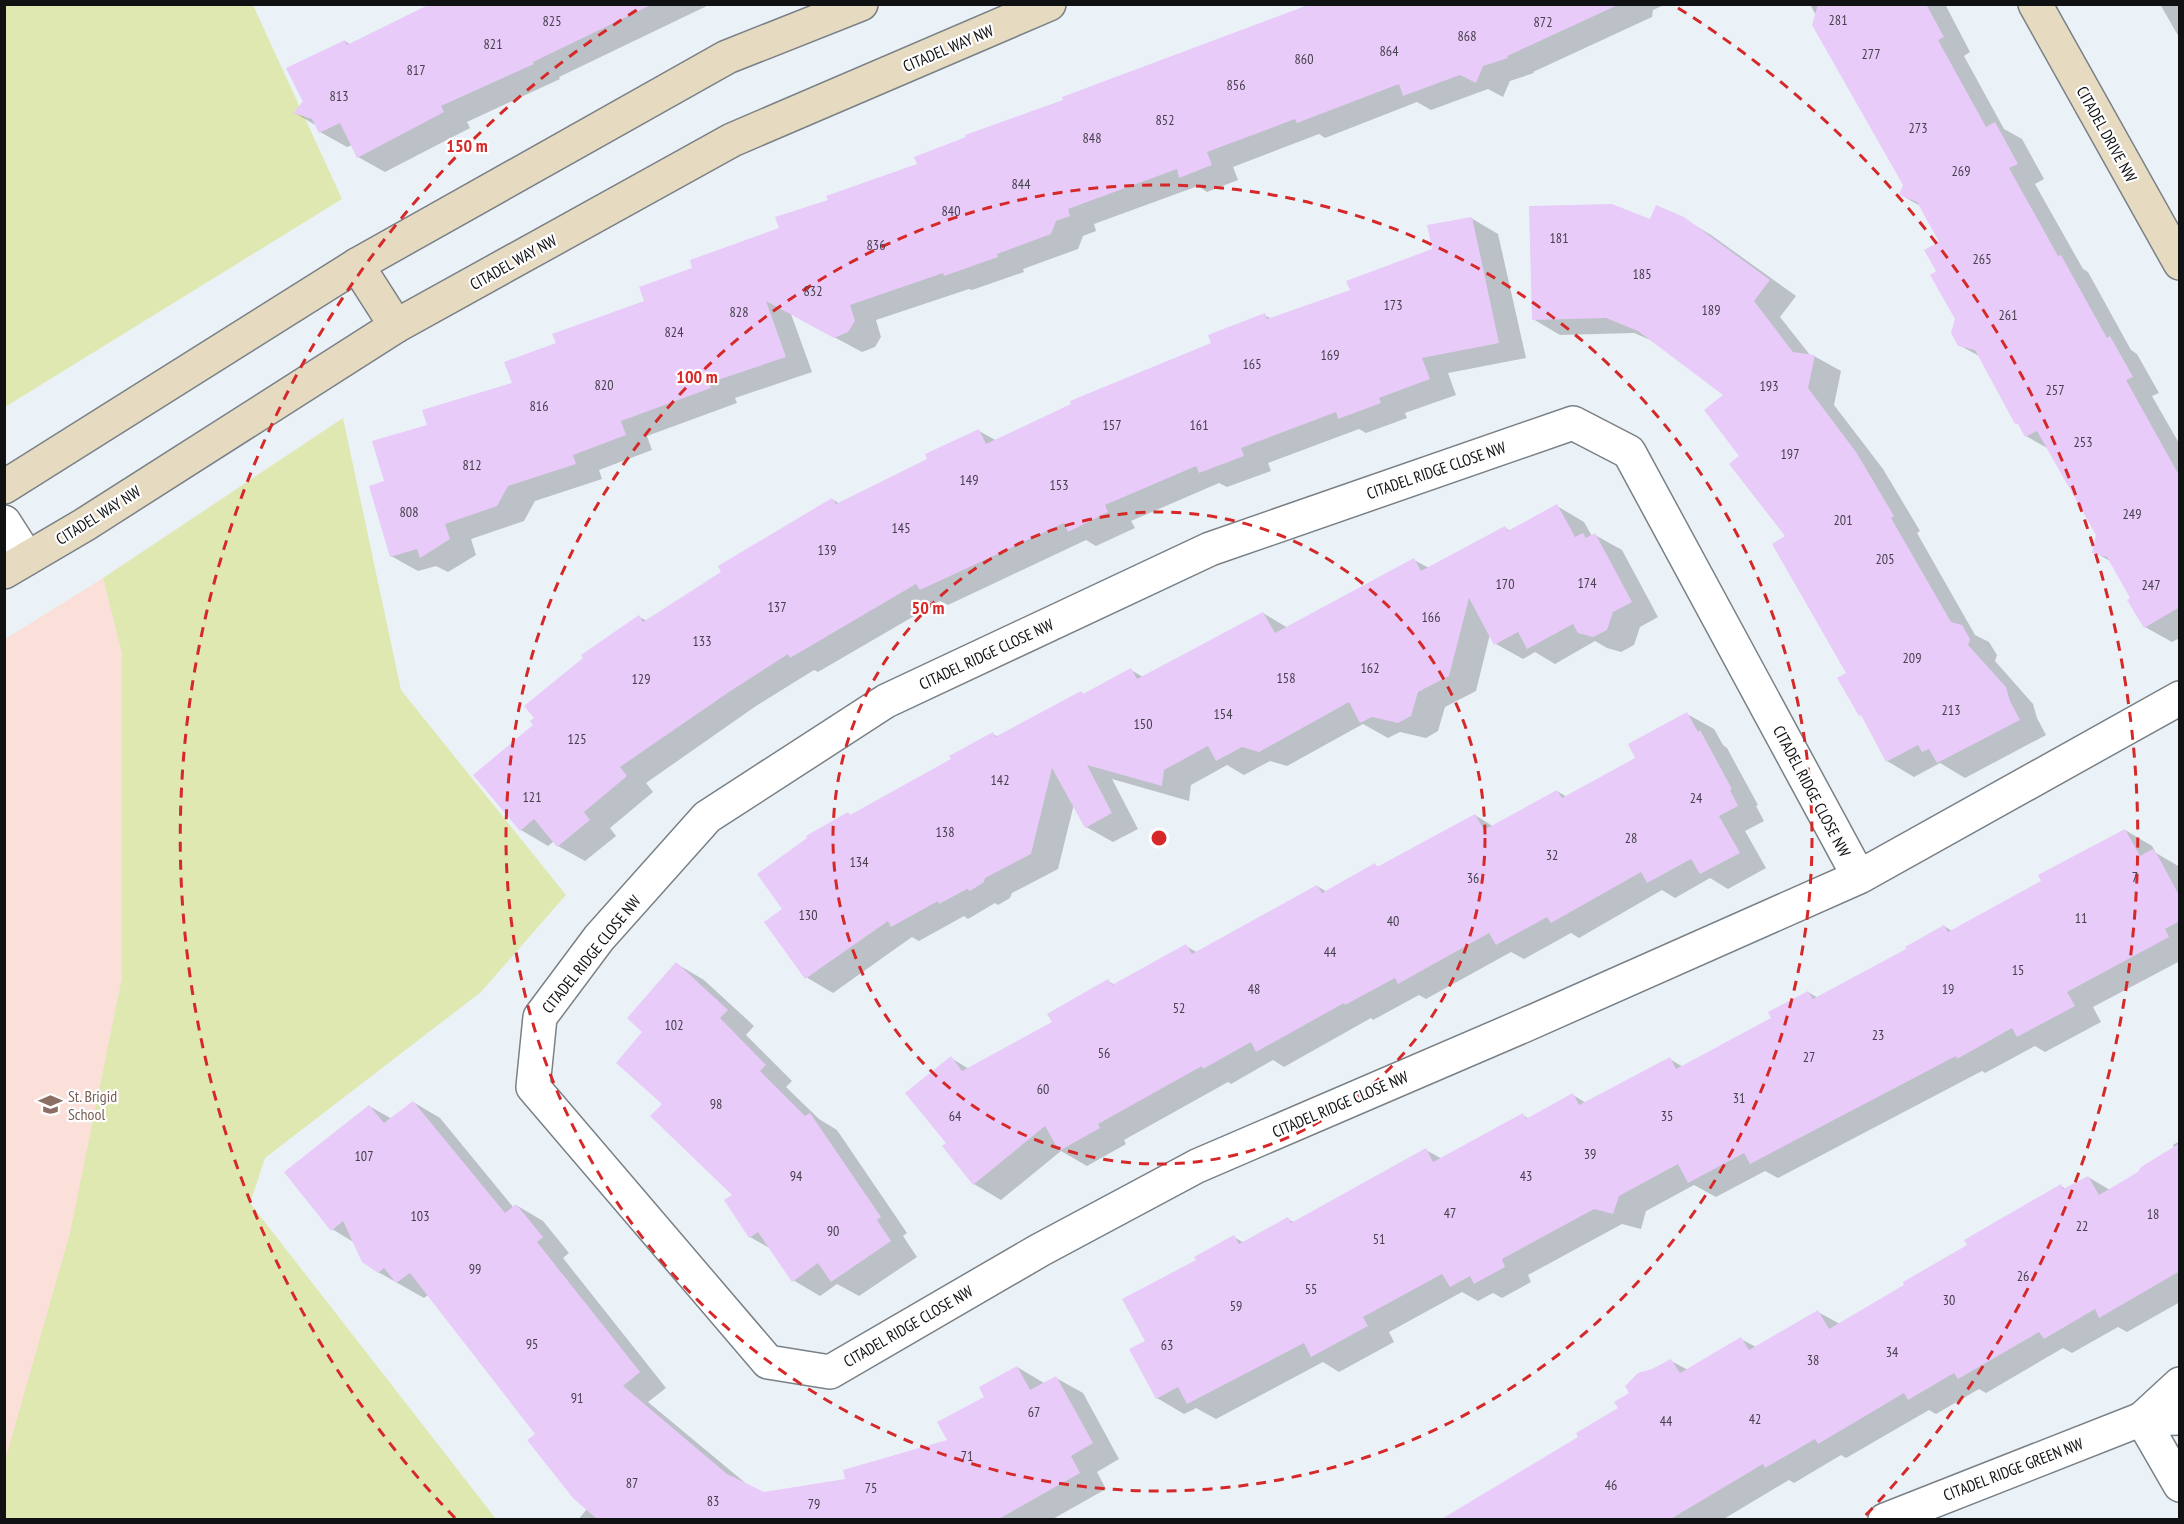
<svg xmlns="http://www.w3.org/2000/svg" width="2184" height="1524" viewBox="0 0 2184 1524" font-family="'PT Sans Narrow',sans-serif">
<rect width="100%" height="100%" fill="#eaf2f8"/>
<polygon fill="#fae0d9" points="103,578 122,654 122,977 67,1250 5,1463 5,639"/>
<g fill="#dee8b0">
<polygon points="5,5 253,5 342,199 5,407"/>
<polygon points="343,418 401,690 566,895 481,992 265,1158 250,1203 496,1519 5,1519 5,1461 70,1233 122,977 122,654 103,578"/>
</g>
<g fill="#0003">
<polygon points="434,4 711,4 559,77 560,79 467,122 470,128 385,172 358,157 352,145 347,147 320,132 317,126 295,113 345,41 351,45"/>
<polygon points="1313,4 1666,4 1653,10 1652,17 1533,72 1534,73 1510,81 1503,97 1488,89 1431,110 1417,102 1325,138 1319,134 1233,167 1238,180 1207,192 1198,186 1094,224 1096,231 1083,236 1078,249 1023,269 1024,272 972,290 969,289 876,320 881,337 875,347 862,352 791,314 812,372 735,398 737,403 647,436 652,450 599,470 602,479 535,501 524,521 471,539 476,555 448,572 436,566 418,571 391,556 386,482 429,426 514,384 558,344 646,302 694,269 781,229 829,201 919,165 1065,101"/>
<polygon points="1810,4 1945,4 1970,52 1964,56 2004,129 2022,139 2044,179 2035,184 2083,269 2088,272 2131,350 2137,354 2159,393 2152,396 2180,445 2180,638 2172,642 2145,627 2132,598 2112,562 2094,552 2097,535 2049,449 2026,436 2021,425 2016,423 1981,357 1959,345 1956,319 1938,272 1941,242 1922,207 1901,195 1904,185"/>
<polygon points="2160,4 2180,4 2180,39"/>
<polygon points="1471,218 1498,234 1526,358 1448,373 1456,395 1405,413 1407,418 1366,433 1359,429 1268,463 1271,471 1227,487 1219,483 1131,521 1135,528 1096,546 1086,540 948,605 940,601 818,672 814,670 756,706 646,783 653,792 610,828 616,836 585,861 558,846 554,841 548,846 521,830 535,725 639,617 647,621 832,499 840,504 929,460 979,431 997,441 1213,344 1264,315 1272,319 1352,291 1434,250"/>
<polygon points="1683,218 1711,235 1796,296 1780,317 1810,355 1814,356 1841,371 1834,405 1883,469 1920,531 1917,533 1975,635 1989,642 1997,655 1995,661 2033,704 2037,718 2046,735 1965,778 1940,763 1914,777 1887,761 1787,537 1741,457 1726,395 1653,341 1634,333 1560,335 1533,319 1651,221"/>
<polygon points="1557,506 1584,522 1592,536 1595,535 1622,550 1658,617 1640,627 1634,645 1621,652 1607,648 1595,641 1555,664 1535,652 1523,659 1496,644 1490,634 1476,691 1445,707 1438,731 1426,738 1400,732 1388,738 1363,724 1287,766 1270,761 1244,775 1227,765 1191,785 1189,801 1112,779 1138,829 1113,842 1086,827 1074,804 1058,869 1012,893 1010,898 998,905 995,903 968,919 964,916 919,941 912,937 833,993 806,977 784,909 848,813 852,816 953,759 993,734 998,737 1081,693 1084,695 1131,670 1143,677 1263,613 1288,628 1414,560 1429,568 1505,528 1511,531"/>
<polygon points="1687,714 1714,729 1723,745 1727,748 1758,805 1756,806 1764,821 1745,831 1766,868 1728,889 1710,878 1675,898 1662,890 1579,938 1571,933 1524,959 1511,952 1426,999 1419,995 1373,1020 1371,1018 1284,1067 1273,1060 1231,1084 1228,1082 1124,1140 1126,1144 1087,1166 1061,1151 1001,1200 974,1184 944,1147 948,1144 951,1058 969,1069 1054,1023 1108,981 1115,985 1186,946 1198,953 1317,886 1327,892 1375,865 1379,868 1475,815 1494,827 1557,791 1567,797 1637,759"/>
<polygon points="2125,830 2152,846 2156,853 2180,867 2180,961 2093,1007 2101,1022 2045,1052 2035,1046 1985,1073 1982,1071 1778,1178 1765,1171 1716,1197 1694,1185 1646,1211 1641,1229 1622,1224 1528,1275 1531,1282 1502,1298 1493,1293 1478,1301 1462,1292 1389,1332 1394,1342 1339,1372 1323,1362 1216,1419 1196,1408 1184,1414 1157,1398 1147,1342 1198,1260 1234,1237 1244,1243 1288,1219 1295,1223 1426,1150 1442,1159 1523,1115 1529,1119 1573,1095 1586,1103 1670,1059 1683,1067 1773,1018 1808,992 1818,998 1908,949 1944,926 1952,931 2043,882"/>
<polygon points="677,964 704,980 754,1026 746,1035 792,1081 786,1087 819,1119 837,1130 907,1233 903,1236 917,1257 859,1296 837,1284 820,1296 793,1280 771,1249 750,1237 734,1195 664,1104 645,1032"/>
<polygon points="413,1102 440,1118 514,1208 516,1205 543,1221 569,1253 563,1258 666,1388 648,1402 749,1486 764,1494 847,1480 949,1441 986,1397 1017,1367 1044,1383 1056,1378 1083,1393 1119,1459 1097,1472 1106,1489 1051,1520 578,1520 587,1509 537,1434 429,1294 424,1298 378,1272 355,1243 332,1229 369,1106 392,1119"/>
<polygon points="2180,1141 2180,1302 2127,1332 2118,1327 2072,1353 2063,1348 1986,1393 1979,1389 1936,1414 1929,1410 1846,1458 1841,1455 1794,1483 1789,1480 1722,1520 1443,1520 1580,1437 1620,1409 1631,1394 1653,1370 1671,1361 1688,1370 1741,1339 1756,1347 1818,1312 1840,1324 1969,1246 2061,1186 2066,1189 2088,1177 2110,1190 2140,1173 2174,1147 2173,1145"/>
</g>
<g fill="#e8cbf9">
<polygon points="430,4 653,4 533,62 534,64 441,106 444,112 357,158 340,123 319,133 312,119 293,113 303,102 286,68 345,40 347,45"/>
<polygon points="1311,4 1620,4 1507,56 1508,58 1483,66 1476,83 1460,75 1403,96 1399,84 1297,123 1295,119 1207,152 1212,165 1179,178 1177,169 1068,209 1070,216 1056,221 1051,234 997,254 998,257 944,276 943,273 850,305 855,321 848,332 834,338 766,301 786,357 709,383 711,388 621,421 626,435 573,455 576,464 508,486 497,506 445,524 450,539 420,558 417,549 390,557 369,486 384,481 372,441 427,425 422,410 512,383 504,362 556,343 552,334 644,301 639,287 692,268 690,260 779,228 775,217 828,200 826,196 917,164 914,157 966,137 965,135 1063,100 1062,97"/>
<polygon points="1818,4 1926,4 1944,37 1938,40 1986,127 1995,122 2018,164 2009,168 2058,256 2061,255 2107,338 2110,336 2133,377 2126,380 2180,477 2180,607 2144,628 2127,600 2130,598 2107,557 2092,553 2096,535 2037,431 2025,437 2017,422 2015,424 1975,350 1958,346 1951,333 1955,319 1930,275 1936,271 1924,250 1939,242 1917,202 1899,195 1903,185 1812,25"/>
<polygon points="1612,204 1650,219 1656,205 1684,217 1770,280 1754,301 1793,352 1815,355 1808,388 1856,452 1894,516 1891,518 1951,622 1962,625 1970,639 1968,645 2006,687 2010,701 2020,720 1937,763 1929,749 1922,752 1918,745 1886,762 1861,715 1859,716 1837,678 1846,673 1772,544 1785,536 1729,464 1739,456 1704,410 1723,395 1638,331 1606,318 1532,320 1529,206"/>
<polygon points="1472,217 1499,343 1422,358 1430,379 1379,398 1381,403 1338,419 1336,412 1241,448 1244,456 1199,473 1196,466 1105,505 1108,512 1068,532 1064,523 920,590 916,584 790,658 788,654 729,692 620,767 627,776 584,812 590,820 557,847 534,819 520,831 473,775 533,725 530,721 534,718 524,706 583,658 581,655 639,615 643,622 721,572 718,566 832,498 836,504 927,459 925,454 979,429 986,444 1071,404 1070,401 1211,343 1208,335 1265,313 1267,319 1350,290 1346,281 1432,249 1427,225"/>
<polygon points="1557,504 1575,537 1583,533 1586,538 1595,533 1632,602 1613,612 1607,630 1593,637 1578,633 1573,624 1527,649 1518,632 1494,645 1469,598 1449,676 1418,692 1411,716 1398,723 1372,717 1360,723 1349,702 1259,752 1242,747 1216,761 1208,746 1164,770 1162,786 1087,765 1112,813 1085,828 1052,768 1031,854 985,878 984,882 970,891 967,889 939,904 938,901 891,927 888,921 805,979 764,922 782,909 757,874 807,838 806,836 848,812 850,815 951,759 949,756 993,732 995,737 1081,691 1083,694 1131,668 1137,679 1263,612 1275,633 1414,558 1421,571 1505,526 1508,531"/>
<polygon points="1687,712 1698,732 1700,730 1732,789 1730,790 1738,806 1719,816 1740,853 1700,874 1691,859 1647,883 1641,872 1551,923 1547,917 1496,945 1489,933 1398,984 1395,978 1345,1005 1344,1003 1256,1052 1251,1042 1203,1069 1202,1066 1098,1124 1100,1128 1059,1151 1045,1126 973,1185 942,1146 946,1143 905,1093 951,1056 962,1071 1052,1022 1047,1014 1108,979 1112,985 1186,944 1192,954 1317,885 1322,893 1375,863 1377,867 1475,814 1484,830 1557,790 1562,798 1635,758 1628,744"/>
<polygon points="2125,829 2140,856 2153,849 2158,856 2180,897 2180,921 2165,929 2169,937 2067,992 2075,1006 2017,1037 2012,1028 1957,1059 1956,1056 1750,1164 1744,1153 1688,1183 1678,1164 1619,1196 1613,1214 1594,1209 1502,1259 1505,1267 1474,1284 1470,1276 1450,1287 1442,1274 1363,1317 1368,1326 1311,1357 1304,1343 1187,1404 1178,1387 1156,1399 1129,1349 1145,1341 1122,1299 1196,1260 1194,1257 1234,1235 1239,1244 1288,1217 1291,1223 1426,1148 1433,1162 1523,1113 1526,1119 1573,1093 1579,1105 1670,1057 1676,1069 1771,1018 1768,1012 1808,991 1813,999 1906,949 1905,947 1944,925 1948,932 2041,881 2038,875"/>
<polygon points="676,962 728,1010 720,1018 766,1065 760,1071 805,1116 810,1113 881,1217 877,1220 891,1241 831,1282 818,1263 792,1282 758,1232 749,1238 724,1200 732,1195 650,1116 662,1104 616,1063 642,1032 627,1018"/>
<polygon points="413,1101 505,1213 516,1204 543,1237 537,1242 640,1372 623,1386 727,1474 764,1492 845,1479 843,1470 947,1440 937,1422 984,1397 979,1387 1017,1366 1030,1390 1056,1376 1093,1443 1071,1456 1080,1473 997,1520 598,1520 573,1498 527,1440 535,1434 410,1273 396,1283 384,1268 378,1273 362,1262 343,1221 331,1231 284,1172 369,1105 384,1123"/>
<polygon points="2180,1143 2180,1271 2099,1318 2095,1309 2044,1339 2039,1332 1958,1379 1954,1373 1908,1400 1904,1393 1818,1444 1815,1439 1765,1468 1763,1464 1669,1520 1440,1520 1578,1437 1576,1433 1618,1408 1614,1402 1629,1393 1625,1386 1638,1373 1652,1369 1671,1359 1680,1373 1741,1337 1749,1350 1818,1310 1829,1329 1904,1285 1903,1282 1967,1245 1964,1240 2061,1184 2063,1189 2088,1176 2099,1195 2138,1172 2141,1167"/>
</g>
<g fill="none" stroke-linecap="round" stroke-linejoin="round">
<defs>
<g id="street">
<polyline points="4,522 27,558"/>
<polyline points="1859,877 1629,452 1573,423 1210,549 886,701 707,817 599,938 540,1017 533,1087 768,1362 830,1372 1040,1250 1197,1166 1525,1025 1859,877 2180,698"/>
<polyline points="2142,1419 2180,1485"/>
<polyline points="2142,1419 2180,1384"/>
<polyline points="1885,1520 2142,1419 2180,1418"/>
</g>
<g id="secondary">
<polyline points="2035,4 2180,263"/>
<polyline points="357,265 396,326"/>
<polyline points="4,487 357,265 727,57 861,4"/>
<polyline points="4,572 84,525 396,326 732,140 1049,4"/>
</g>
</defs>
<use href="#street" stroke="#798086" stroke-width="36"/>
<use href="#secondary" stroke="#798086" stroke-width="36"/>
<use href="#street" stroke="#fff" stroke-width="33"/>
<use href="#secondary" stroke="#e6dac1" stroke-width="33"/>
</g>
<g fill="none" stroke="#d62828" stroke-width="3" stroke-dasharray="10 8">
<circle cx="1159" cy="838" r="326"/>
<circle cx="1159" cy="838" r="653"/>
<path d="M455 1518A979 979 0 0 1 640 8M1678 8A979 979 0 0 1 1863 1518"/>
</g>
<defs>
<symbol id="school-bare" viewBox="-9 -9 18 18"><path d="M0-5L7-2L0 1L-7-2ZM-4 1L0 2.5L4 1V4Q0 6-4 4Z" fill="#8d6e63" stroke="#fefefe" stroke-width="2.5" paint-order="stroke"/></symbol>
</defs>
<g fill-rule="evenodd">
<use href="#school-bare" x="34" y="1088" width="33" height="33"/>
</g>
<g text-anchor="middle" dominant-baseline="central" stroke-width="4.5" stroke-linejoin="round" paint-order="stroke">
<g font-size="14" fill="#45404c">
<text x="1838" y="20">281</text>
<text x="552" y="21">825</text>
<text x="1543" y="22">872</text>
<text x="1467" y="36">868</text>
<text x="493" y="44">821</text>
<text x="1389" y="51">864</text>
<text x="1871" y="54">277</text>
<text x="1304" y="59">860</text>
<text x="416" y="70">817</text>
<text x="1236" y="85">856</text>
<text x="339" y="96">813</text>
<text x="1165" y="120">852</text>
<text x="1918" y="128">273</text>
<text x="1092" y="138">848</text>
<text x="1961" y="171">269</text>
<text x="1021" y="184">844</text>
<text x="951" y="211">840</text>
<text x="1559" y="238">181</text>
<text x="876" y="245">836</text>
<text x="1982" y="259">265</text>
<text x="1642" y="274">185</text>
<text x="813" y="291">832</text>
<text x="1393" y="305">173</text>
<text x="1711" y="310">189</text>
<text x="739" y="312">828</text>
<text x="2008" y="315">261</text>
<text x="674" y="332">824</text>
<text x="1330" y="355">169</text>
<text x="1252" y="364">165</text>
<text x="604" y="385">820</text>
<text x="1769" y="386">193</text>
<text x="2055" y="390">257</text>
<text x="539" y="406">816</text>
<text x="1112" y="425">157</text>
<text x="1199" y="425">161</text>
<text x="2083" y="442">253</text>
<text x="1790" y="454">197</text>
<text x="472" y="465">812</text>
<text x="969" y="480">149</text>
<text x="1059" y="485">153</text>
<text x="409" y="512">808</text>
<text x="2132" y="514">249</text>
<text x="1843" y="520">201</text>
<text x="901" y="528">145</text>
<text x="827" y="550">139</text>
<text x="1885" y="559">205</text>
<text x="1587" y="583">174</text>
<text x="1505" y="584">170</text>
<text x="2151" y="585">247</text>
<text x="777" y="607">137</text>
<text x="1431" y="617">166</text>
<text x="702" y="641">133</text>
<text x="1912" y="658">209</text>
<text x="1370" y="668">162</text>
<text x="1286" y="678">158</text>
<text x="641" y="679">129</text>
<text x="1951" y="710">213</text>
<text x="1223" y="714">154</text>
<text x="1143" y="724">150</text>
<text x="577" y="739">125</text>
<text x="1000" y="780">142</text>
<text x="532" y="797">121</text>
<text x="1696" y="798">24</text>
<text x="945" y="832">138</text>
<text x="1631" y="838">28</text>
<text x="1552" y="855">32</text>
<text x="859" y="862">134</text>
<text x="2135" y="877">7</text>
<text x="1473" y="878">36</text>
<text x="808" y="915">130</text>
<text x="2081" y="918">11</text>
<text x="1393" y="921">40</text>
<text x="1330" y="952">44</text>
<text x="2018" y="970">15</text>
<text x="1254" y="989">48</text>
<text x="1948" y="989">19</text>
<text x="1179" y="1008">52</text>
<text x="674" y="1025">102</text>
<text x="1878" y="1035">23</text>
<text x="1104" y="1053">56</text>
<text x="1809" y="1057">27</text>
<text x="1043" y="1089">60</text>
<text x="1739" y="1098">31</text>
<text x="716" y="1104">98</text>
<text x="955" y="1116">64</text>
<text x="1667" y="1116">35</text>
<text x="1590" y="1154">39</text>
<text x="364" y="1156">107</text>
<text x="796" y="1176">94</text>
<text x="1526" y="1176">43</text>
<text x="1450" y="1213">47</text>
<text x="2153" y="1214">18</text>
<text x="420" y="1216">103</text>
<text x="2082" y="1226">22</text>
<text x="833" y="1231">90</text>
<text x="1379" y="1239">51</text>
<text x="475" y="1269">99</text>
<text x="2023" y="1276">26</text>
<text x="1311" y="1289">55</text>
<text x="1949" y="1300">30</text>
<text x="1236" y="1306">59</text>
<text x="532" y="1344">95</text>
<text x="1167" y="1345">63</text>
<text x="1892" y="1352">34</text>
<text x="1813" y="1360">38</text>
<text x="577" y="1398">91</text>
<text x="1034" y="1412">67</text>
<text x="1755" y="1419">42</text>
<text x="1666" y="1421">44</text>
<text x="967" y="1456">71</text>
<text x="632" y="1483">87</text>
<text x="1611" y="1485">46</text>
<text x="871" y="1488">75</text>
<text x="713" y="1501">83</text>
<text x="814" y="1504">79</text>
</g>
<g font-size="16" fill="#0f1113" stroke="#fefefe">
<text transform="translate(948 48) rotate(-23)">CITADEL WAY NW</text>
<text transform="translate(2107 134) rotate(61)">CITADEL DRIVE NW</text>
<text transform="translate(513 262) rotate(-29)">CITADEL WAY NW</text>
<text transform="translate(1436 470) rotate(-19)">CITADEL RIDGE CLOSE NW</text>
<text transform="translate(98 515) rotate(-32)">CITADEL WAY NW</text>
<text transform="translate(986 654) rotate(-25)">CITADEL RIDGE CLOSE NW</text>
<text transform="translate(1812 791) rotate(62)">CITADEL RIDGE CLOSE NW</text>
<text transform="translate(591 954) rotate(-51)">CITADEL RIDGE CLOSE NW</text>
<text transform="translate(1340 1104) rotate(-23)">CITADEL RIDGE CLOSE NW</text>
<text transform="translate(908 1326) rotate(-30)">CITADEL RIDGE CLOSE NW</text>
<text transform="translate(2013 1469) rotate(-21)">CITADEL RIDGE GREEN NW</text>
</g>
<g font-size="16" fill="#785e54" stroke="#fefefe" text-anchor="start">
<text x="68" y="1096">St. Brigid<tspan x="68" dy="18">School</tspan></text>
</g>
</g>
<circle cx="1159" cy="838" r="9" fill="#d62828" stroke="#fefefe" stroke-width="3"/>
<g font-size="18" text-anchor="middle" font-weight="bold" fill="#d62828" stroke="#fefefe" stroke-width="4.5" stroke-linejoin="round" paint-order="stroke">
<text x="467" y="152">150 m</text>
<text x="697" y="383">100 m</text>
<text x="928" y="614">50 m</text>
</g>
<rect width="2184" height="1524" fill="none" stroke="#0f1113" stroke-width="12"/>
</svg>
